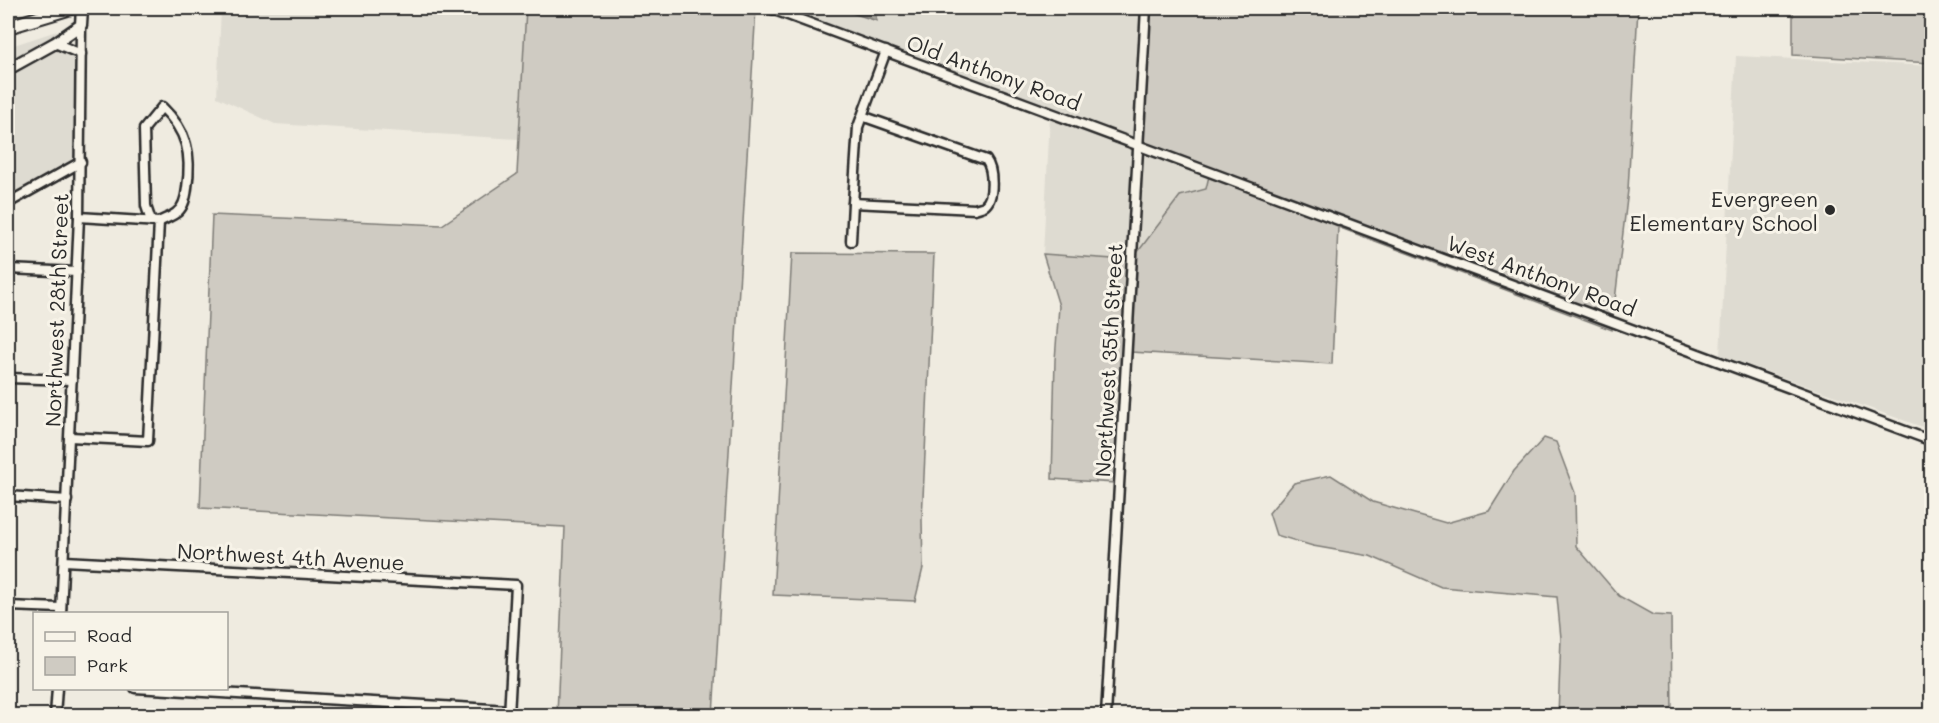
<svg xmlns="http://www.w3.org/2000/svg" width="1939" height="723" viewBox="0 0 1939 723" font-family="Mali,sans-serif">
<rect width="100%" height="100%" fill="#efebe0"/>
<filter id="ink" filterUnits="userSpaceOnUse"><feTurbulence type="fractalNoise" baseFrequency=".0167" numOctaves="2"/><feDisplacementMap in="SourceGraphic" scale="12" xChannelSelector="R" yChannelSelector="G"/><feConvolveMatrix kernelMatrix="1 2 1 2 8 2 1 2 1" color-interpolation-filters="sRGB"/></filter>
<g filter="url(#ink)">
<g fill="#dedbd1">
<polygon points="221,8 526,8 519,139 275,124 217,97"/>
<polygon points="781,8 836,8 876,21 874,8 1142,8 1134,139"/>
<polygon points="72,26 52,40 8,65 8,47"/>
<polygon points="56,48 76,56 76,160 8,198 8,75"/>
<polygon points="1736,56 1931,66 1931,430 1720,355"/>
<polygon points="1050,117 1134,148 1127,260 1043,254"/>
<polygon points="1143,151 1209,176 1206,189 1137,253"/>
</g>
<g fill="#cfcbc2" stroke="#7d7b76" stroke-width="1.5">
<polygon points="526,8 756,8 713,715 557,715 565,527 200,508 212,215 442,225 517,174"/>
<polygon points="1151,8 1638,8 1628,190 1613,317 1143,143"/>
<polygon points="1793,8 1931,8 1931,63 1793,55"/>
<polygon points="1209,176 1612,325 1612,330 1338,227 1332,364 1131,352 1137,253 1180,196 1206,189"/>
<polygon points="792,253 934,254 922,520 923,568 915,601 773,595"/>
<polygon points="1043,254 1127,260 1114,483 1052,479 1055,360 1059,306"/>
<polygon points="1544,438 1556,442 1575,493 1576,546 1619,596 1653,615 1671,616 1672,715 1558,715 1561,638 1557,597 1441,587 1370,556 1313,546 1276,535 1269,513 1294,483 1331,475 1373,502 1446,523 1489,511 1514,471"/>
</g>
<polygon fill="#a4a29a" stroke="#74726e" stroke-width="1.5" points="836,8 874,8 877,21"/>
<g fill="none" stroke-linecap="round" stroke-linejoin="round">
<defs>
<g id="minor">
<polyline points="769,8 1932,441"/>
<polyline points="55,43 81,54"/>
<path d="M862 116 986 160C993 169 995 199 984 206 982 207 977 208 975 209L853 203 858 127 886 51"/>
<polyline points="8,203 81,162"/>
<path d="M151 221 146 206 144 129 162 107C187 131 192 154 187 188 186 197 184 208 176 213 171 217 164 219 159 222"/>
<polyline points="851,241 853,203"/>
<polyline points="8,269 77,272"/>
<polyline points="8,378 72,380"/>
<polyline points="70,437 148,441 159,222 79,217"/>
<polyline points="8,496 67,500"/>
<polyline points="64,561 516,585 509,716"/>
<polyline points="8,606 61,608"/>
<polyline points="61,614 79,217 81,25"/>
<polyline points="135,688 509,710"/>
<polyline points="55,716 57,688"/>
<polyline points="1106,716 1146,8"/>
</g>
<polyline id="major" points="8,69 55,43 81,25 82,8"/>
<polyline id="highway" points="8,27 71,8"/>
</defs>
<use href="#minor" stroke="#2b2b2b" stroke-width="13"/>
<use href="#major" stroke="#2b2b2b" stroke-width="15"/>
<use href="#highway" stroke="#2b2b2b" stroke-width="16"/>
<use href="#minor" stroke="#f7f3e8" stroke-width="8"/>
<use href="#major" stroke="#f7f3e8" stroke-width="10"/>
<use href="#highway" stroke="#f7f3e8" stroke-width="12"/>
</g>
</g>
<circle fill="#2b2b2b" stroke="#f7f3e8" stroke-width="2" cx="1830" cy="210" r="6"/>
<g text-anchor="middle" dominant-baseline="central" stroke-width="6" stroke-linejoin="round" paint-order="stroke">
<g font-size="21" fill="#2b2b2b" stroke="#f7f3e8">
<text transform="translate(994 72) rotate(20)">Old Anthony Road</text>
<text transform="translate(1542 275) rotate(20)">West Anthony Road</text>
<text transform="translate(56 310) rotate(-88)">Northwest 28th Street</text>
<text transform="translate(1108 360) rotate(-87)">Northwest 35th Street</text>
<text transform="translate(291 556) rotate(3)">Northwest 4th Avenue</text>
</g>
<g font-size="21" fill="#2b2b2b" stroke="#f7f3e8" text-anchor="end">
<text x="1818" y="198">Evergreen<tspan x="1818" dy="24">Elementary School</tspan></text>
</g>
</g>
<rect width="1939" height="723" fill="none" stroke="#f7f3e8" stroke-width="30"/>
<rect x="15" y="15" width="1909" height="693" fill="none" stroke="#2b2b2b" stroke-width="2" filter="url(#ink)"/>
<rect x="33" y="612" width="195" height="78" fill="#f7f3e8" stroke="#a5a39c" stroke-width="1.5"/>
<rect x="45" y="632" width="30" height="9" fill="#f7f3e8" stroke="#a5a39c" stroke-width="1.5"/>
<text x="87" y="642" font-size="18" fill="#2b2b2b">Road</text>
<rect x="45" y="657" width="30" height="18" fill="#cfcbc2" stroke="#a5a39c" stroke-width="1.5"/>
<text x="87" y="672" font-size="18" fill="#2b2b2b">Park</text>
</svg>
